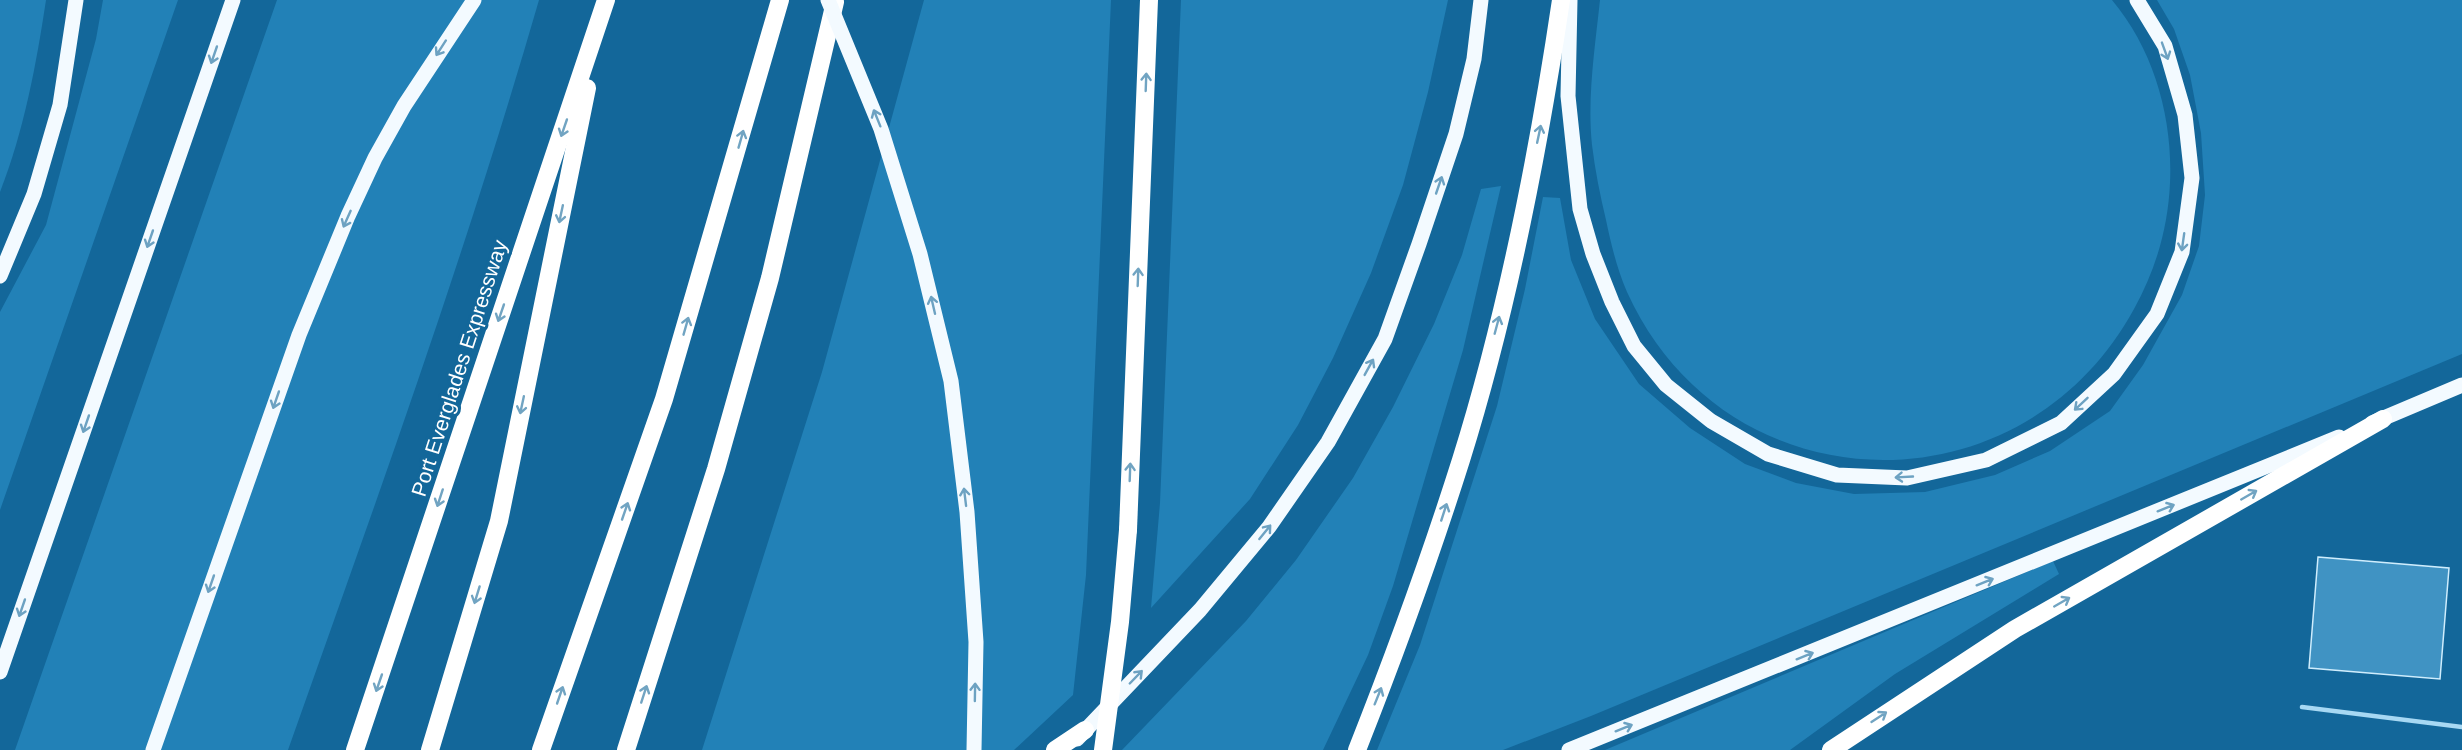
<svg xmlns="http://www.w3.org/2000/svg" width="2462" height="750" viewBox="0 0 2462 750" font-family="Helvetica,sans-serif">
<rect width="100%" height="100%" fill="#13679a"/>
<g fill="#2281b7">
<path d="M0 0H46C36 66 24 130 0 192Z"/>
<polygon points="103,0 178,0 0,510 0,312 46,225 96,39"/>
<path d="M277 0H539C466 253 376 502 288 750H15Z"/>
<polygon points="924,0 1111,0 1086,575 1073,695 1014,750 702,750 822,372"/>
<polygon points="1181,0 1448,0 1428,92 1403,185 1371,273 1333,358 1298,425 1250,499 1151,608 1160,503"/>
<path d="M1600 0H2112C2154 50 2173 118 2170 183 2168 228 2156 269 2134 309 2021 516 1726 510 1627 292 1617 269 1611 244 1606 220 1600 195 1595 170 1592 145 1587 98 1595 47 1600 0Z"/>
<polygon points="2157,0 2462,0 2462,354 1591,716 1503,750 1377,750 1420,645 1497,406 1525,289 1543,197 1560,198 1571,260 1595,319 1639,384 1690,428 1745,464 1796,483 1854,494 1925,492 1995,475 2050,451 2110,411 2143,365 2182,295 2199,246 2205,195 2201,133 2190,75 2174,29"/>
<polygon points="1501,186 1463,350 1393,586 1368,655 1323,750 1122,750 1246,621 1296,560 1353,478 1393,407 1434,324 1462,255 1481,189"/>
<polygon points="2053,561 2059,574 1895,674 1790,750 1605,750"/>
</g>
<polygon fill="#4093c3" stroke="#cfedfd" stroke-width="1.5" points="2318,557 2449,568 2440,679 2309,668"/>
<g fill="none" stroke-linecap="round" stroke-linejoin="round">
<polyline stroke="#a7d8f3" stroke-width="4.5" points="2302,707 2462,727"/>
<g stroke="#f3faff" stroke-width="15">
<polyline points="1570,0 1568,96 1580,209 1593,254 1612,302 1634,346 1666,385 1711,421 1768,454 1837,475 1907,478 1986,460 2061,423 2114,374 2157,314 2182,252 2192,178 2185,115 2165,46 2137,0"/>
<polyline points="0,276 34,194 60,105 76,0"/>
<polyline points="2372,423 2462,385"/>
<polyline points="0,672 233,0"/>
<polyline points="1077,739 1200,610 1269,527 1328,442 1385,339 1419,244 1456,134 1474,59 1481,0"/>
<polyline points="153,750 299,335 348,216 375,158 404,106 474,0"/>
<polyline points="1569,750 2339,437"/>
</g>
<g stroke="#fff" stroke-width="18">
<polyline points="1128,530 1149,0"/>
<polyline points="355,750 606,0"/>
<polyline points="430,750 499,521 587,88"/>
<polyline points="541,750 664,399 780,0"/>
<polyline points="626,750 716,469 770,278 835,2"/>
<polyline points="1055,750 1085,730"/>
<path d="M1357 750C1395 654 1430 558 1461 460 1508 310 1538 155 1561 0"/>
<polyline points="1831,750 2015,629 2383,419"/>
</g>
<polyline stroke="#f3faff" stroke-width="15" points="828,0 881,129 920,254 951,381 967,512 976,642 974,750"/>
<polyline stroke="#fff" stroke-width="18" points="1103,750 1120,622 1128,530"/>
</g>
<defs><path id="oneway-shaft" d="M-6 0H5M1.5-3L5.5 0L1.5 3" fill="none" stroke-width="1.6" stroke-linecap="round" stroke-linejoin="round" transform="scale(1.5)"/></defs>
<g stroke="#6da2c2">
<use href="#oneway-shaft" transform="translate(441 48) rotate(123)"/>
<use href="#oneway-shaft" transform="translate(2165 51) rotate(70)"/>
<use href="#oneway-shaft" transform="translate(214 55) rotate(109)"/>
<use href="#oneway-shaft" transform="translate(877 118) rotate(-112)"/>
<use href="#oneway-shaft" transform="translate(1439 185) rotate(-71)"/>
<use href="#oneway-shaft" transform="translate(347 219) rotate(114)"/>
<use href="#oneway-shaft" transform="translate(150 239) rotate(109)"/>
<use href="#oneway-shaft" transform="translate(2183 242) rotate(98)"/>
<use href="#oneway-shaft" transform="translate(933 305) rotate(-103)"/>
<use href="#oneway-shaft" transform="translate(1369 367) rotate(-61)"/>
<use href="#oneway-shaft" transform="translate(276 400) rotate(109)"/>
<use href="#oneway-shaft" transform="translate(2081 404) rotate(137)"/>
<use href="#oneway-shaft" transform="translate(86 424) rotate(109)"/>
<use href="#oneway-shaft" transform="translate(1904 477) rotate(177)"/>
<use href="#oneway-shaft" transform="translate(965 497) rotate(-97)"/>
<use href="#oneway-shaft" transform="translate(2166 508) rotate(-22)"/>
<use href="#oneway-shaft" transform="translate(1265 532) rotate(-51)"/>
<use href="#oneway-shaft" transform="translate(1985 582) rotate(-22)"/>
<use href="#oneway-shaft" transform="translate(211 584) rotate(109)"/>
<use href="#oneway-shaft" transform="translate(22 608) rotate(109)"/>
<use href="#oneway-shaft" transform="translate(1805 656) rotate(-22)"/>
<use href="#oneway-shaft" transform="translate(1136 677) rotate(-46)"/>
<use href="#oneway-shaft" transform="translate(975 692) rotate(-89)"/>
<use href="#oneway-shaft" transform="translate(1624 728) rotate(-22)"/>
</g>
<g stroke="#71a4c2">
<use href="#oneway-shaft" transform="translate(1146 82) rotate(-88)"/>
<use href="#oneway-shaft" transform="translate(564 128) rotate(109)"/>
<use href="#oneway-shaft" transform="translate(1539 134) rotate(-78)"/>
<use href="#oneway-shaft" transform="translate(741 139) rotate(-74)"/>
<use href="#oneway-shaft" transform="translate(561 214) rotate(102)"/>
<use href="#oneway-shaft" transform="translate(1138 277) rotate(-88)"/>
<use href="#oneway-shaft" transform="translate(501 313) rotate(109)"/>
<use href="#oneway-shaft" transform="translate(1497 325) rotate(-75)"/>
<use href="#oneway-shaft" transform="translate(686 326) rotate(-74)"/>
<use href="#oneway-shaft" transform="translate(522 405) rotate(102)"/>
<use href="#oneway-shaft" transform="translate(1130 472) rotate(-88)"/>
<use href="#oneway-shaft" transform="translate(2249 495) rotate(-30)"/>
<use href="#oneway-shaft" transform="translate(440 498) rotate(108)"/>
<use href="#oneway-shaft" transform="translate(625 511) rotate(-71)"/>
<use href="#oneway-shaft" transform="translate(1444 512) rotate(-72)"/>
<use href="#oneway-shaft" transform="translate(477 595) rotate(107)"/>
<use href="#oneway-shaft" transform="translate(2062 602) rotate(-30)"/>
<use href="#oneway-shaft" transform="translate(379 683) rotate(109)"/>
<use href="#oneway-shaft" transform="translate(644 694) rotate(-72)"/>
<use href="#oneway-shaft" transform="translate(560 695) rotate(-71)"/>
<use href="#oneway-shaft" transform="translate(1378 696) rotate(-68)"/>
<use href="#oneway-shaft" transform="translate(1879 717) rotate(-33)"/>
</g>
<g text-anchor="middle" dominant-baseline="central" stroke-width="6" stroke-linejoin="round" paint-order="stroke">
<g font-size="21" fill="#fff" stroke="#13679a">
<text transform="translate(459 368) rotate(-72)">Port Everglades Expressway</text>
</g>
</g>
</svg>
